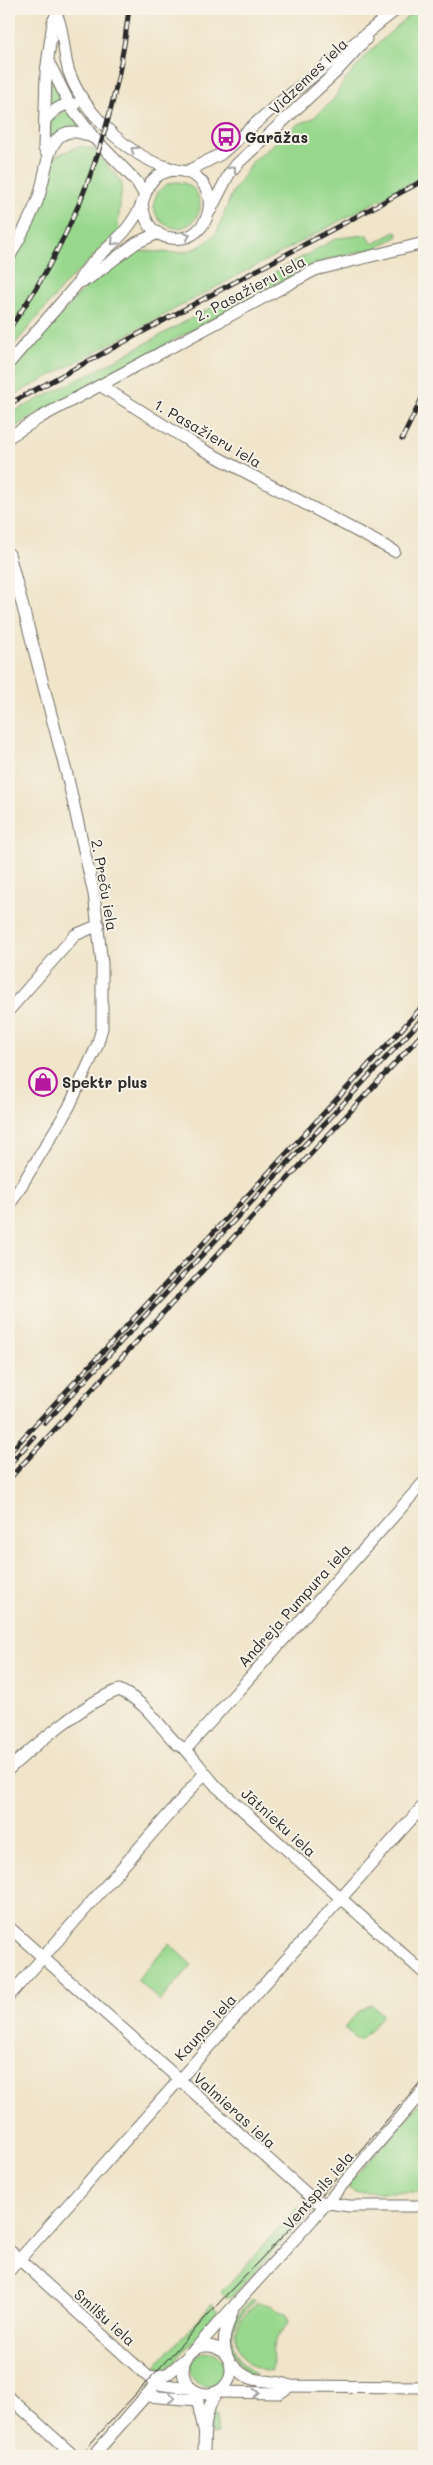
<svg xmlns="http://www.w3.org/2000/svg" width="433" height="2465" viewBox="0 0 433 2465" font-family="Mali,sans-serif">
<rect width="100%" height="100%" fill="#f7f3e8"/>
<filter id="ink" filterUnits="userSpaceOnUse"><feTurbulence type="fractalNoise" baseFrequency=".02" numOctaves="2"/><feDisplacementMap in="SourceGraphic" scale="10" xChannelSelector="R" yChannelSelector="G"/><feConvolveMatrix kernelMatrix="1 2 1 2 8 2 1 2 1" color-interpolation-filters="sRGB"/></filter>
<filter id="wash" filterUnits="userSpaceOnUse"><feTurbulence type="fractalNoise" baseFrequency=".0096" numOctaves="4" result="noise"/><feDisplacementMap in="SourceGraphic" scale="20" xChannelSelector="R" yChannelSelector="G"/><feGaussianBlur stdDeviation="1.12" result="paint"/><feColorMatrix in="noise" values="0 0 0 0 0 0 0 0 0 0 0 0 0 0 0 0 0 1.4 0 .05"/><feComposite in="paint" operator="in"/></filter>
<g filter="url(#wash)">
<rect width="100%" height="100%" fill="#f0e4c9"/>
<g fill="#98d88d" stroke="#62825c">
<path d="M416 9H424V176L9 398V373L80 293 137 248 141 252C147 250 154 252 160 252 185 254 200 251 217 232L232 193 253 161 297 125 313 118 334 99 342 84 370 51Z"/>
<polygon points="52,80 62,101 49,109 51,81"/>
<polygon points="67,109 81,127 54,135 50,140 51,121"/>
<polygon points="80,146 94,149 122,183 118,227 121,230 67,282 9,351 9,271 29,231 53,157"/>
<circle cx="177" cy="205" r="23"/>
<polygon points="397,231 398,236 377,248 328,259 302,270 9,430 9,414 99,369 337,238 367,235 373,244"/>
<polygon points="169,1944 192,1965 160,2001 137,1980"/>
<polygon points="371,2004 383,2015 360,2041 344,2028 358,2012"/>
<polygon points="424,2099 424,2192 356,2192 349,2188 350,2182"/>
<polygon points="298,2206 305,2217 233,2296 227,2299 221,2293"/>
<path d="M253 2298 255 2300C238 2318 221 2338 242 2362 246 2367 253 2370 256 2376L248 2374 227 2345 236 2317Z"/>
<path d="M257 2302 270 2305 287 2315 288 2322C283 2332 276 2336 273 2347 271 2355 275 2364 271 2372 248 2370 228 2347 239 2324 243 2316 251 2309 257 2302Z"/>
<polygon points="213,2303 218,2310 203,2333 182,2352 176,2361 167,2369 159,2371 153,2369"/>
<circle cx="207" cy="2369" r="17"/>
<polygon points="212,2411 217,2414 217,2434 211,2435"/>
</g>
</g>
<g filter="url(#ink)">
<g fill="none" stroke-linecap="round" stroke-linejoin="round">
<defs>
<g id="minor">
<path d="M57 16C64 29 63 55 69 72 81 107 118 145 151 161 159 165 168 167 176 170"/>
<polyline points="49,63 72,109 94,138"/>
<path d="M45 120C54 110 62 103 75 104"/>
<polyline points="47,154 44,148 46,72 53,22 58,11"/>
<polyline points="186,172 221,154 273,108 397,9"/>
<polyline points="210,211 229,174 237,164 335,73 366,39"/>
<path d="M9 258C19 239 30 220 38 199 49 171 44 113 94 138L137 182 144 194"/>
<polyline points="78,283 88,279 136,243 158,233"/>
<path d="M9 363 78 283C88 262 109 249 124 232 130 225 139 212 142 203 146 193 147 184 156 177 163 172 173 169 182 171 225 179 214 244 171 238 152 236 144 220 142 203"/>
<polyline points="101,386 202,449 394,551"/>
<polyline points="9,437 41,417 315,270 424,243"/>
<polyline points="9,554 68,779 94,894 102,964 102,1028 97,1046 69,1107 9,1206"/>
<polyline points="9,1010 75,935 99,925"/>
<polyline points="186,1749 424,1482"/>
<path d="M9 1769C35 1745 87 1701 119 1690 147 1703 155 1721 175 1742 178 1746 184 1747 187 1751 198 1763 206 1775 217 1787L424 1973"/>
<polyline points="9,1927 315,2201 349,2206 424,2206"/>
<polyline points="9,1996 204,1774"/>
<polyline points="9,2250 156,2384"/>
<polyline points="9,2271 424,1805"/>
<circle cx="207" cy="2370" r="24"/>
<polyline points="195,2349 312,2220 424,2090"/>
<path d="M227 2356C220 2337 228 2327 233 2309"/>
<path d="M231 2363C252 2388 264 2376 290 2386L424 2387"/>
<polyline points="150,2378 169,2373 185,2359"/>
<polyline points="156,2384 190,2388"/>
<polyline points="219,2392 280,2393 290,2386"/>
<polyline points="196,2394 204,2430"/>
<polyline points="146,2396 198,2400"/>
<polyline points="9,2397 74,2456"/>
<polyline points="93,2456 156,2384"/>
<path d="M204 2456C204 2436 204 2409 217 2393"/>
</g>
</defs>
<use href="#minor" stroke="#706c62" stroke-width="13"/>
<use href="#minor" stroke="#fff" stroke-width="11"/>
<polyline stroke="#2b2b2b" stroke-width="1" points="79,2456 229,2292 305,2213 424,2078"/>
<defs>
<g id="rail">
<path d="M9 329C77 234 116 124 129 9"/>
<polyline points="9,404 424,180"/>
<polyline points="402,439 424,394"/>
<polyline points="45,1423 424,1017"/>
<polyline points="9,1453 424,1005"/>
<polyline points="9,1465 34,1437"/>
<polyline points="9,1479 424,1032"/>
</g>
</defs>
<use href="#rail" stroke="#2b2b2b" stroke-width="5"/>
<use href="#rail" stroke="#f7f3e8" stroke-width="3" stroke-dasharray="9" stroke-linecap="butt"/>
</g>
<defs><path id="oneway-chevron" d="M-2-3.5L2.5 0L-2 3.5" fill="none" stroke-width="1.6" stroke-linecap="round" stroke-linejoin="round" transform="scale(1.25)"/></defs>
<g stroke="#a0a0a0">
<use href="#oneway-chevron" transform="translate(134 150) rotate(-145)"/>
<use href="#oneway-chevron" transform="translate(233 169) rotate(-52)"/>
<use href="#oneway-chevron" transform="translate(187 236) rotate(-20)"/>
<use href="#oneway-chevron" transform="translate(114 242) rotate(135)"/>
<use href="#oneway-chevron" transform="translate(256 2393)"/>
<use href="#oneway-chevron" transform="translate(172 2398) rotate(5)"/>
</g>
</g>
<defs>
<symbol id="bus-ring" viewBox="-11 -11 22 22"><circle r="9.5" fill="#f7f3e8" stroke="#b5179e" stroke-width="1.5"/><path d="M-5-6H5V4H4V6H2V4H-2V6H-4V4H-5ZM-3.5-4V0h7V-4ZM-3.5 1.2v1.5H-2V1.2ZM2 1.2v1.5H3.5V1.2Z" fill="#b5179e"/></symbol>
<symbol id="shop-ring" viewBox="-11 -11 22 22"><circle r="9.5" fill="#f7f3e8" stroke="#b5179e" stroke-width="1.5"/><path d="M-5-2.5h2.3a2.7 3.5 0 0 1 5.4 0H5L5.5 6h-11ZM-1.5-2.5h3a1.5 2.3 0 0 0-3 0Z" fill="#b5179e"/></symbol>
</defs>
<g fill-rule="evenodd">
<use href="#bus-ring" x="210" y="121" width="32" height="32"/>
<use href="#shop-ring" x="27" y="1066" width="32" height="32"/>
</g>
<g text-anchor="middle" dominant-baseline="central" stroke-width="4" stroke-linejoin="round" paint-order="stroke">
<g font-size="15" fill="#2b2b2b" stroke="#f7f3e8">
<text transform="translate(308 76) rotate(-44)">Vidzemes iela</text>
<text transform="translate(250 288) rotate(-28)">2. Pasažieru iela</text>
<text transform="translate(208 433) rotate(30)">1. Pasažieru iela</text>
<text transform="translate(105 885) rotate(80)">2. Preču iela</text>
<text transform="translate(294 1605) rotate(-48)">Andreja Pumpura iela</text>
<text transform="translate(279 1822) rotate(42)">Jātnieku iela</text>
<text transform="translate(205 2027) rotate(-48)">Kauņas iela</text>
<text transform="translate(235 2110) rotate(42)">Valmieras iela</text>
<text transform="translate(318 2190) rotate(-49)">Ventspils iela</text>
<text transform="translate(105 2317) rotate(42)">Smilšu iela</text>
</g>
<g font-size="15" font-weight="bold" fill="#2b2b2b" stroke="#f7f3e8" text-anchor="start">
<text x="245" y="137">Garāžas</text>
<text x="62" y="1082">Spektr plus</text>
</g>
</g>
<rect width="433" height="2465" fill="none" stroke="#f7f3e8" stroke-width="30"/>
</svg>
